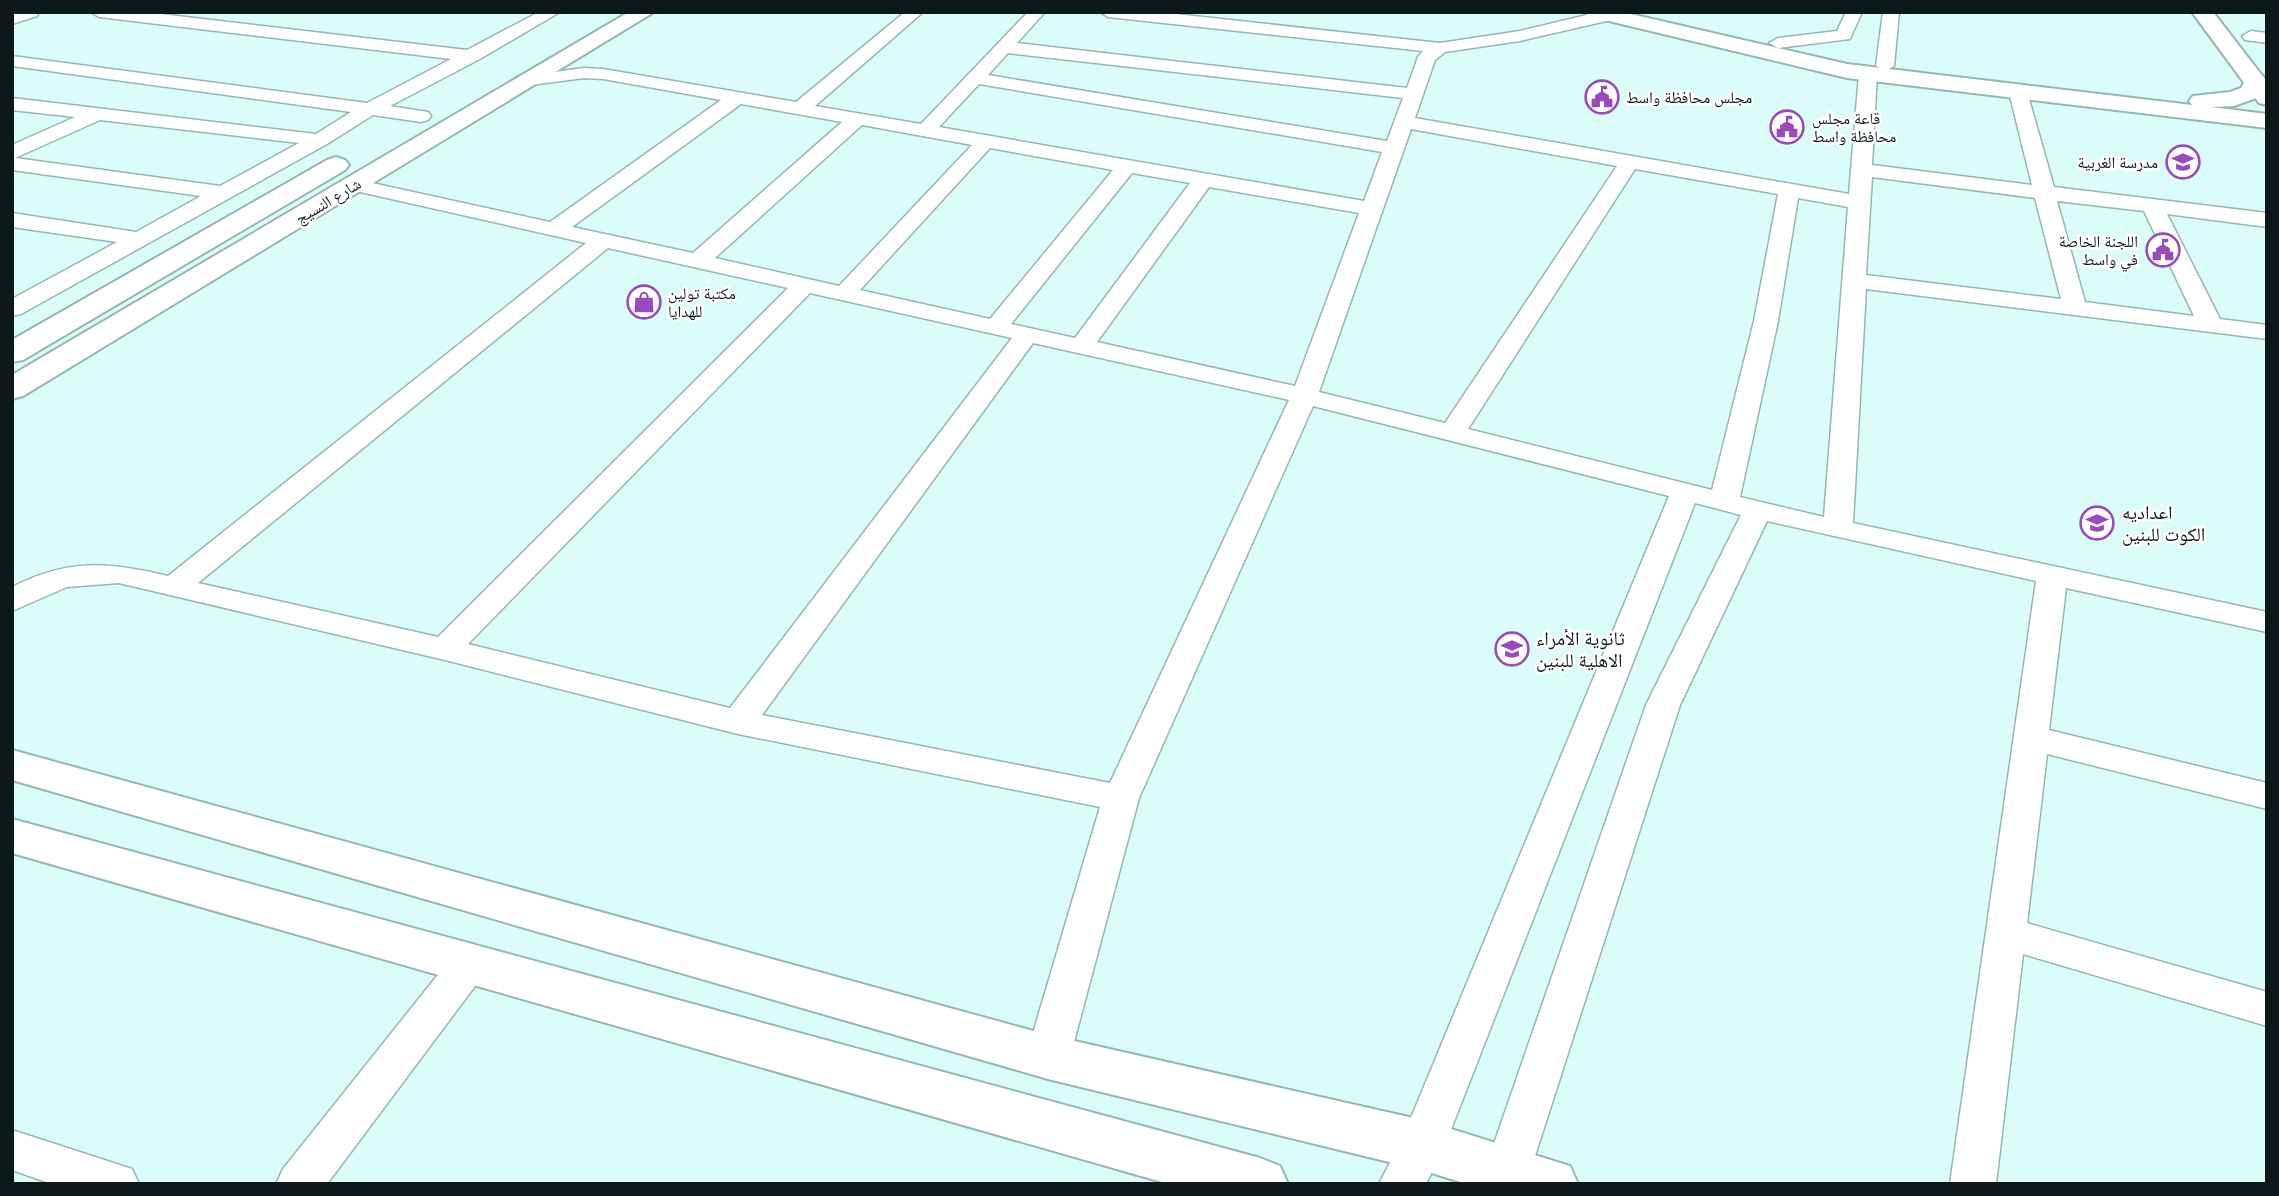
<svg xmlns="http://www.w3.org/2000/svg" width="2279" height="1196" viewBox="0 0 2279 1196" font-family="Roboto,'Noto Naskh Arabic',sans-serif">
<rect width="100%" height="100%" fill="#dafdf9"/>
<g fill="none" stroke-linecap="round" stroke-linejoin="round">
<defs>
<g id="street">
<polygon points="39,12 37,16 12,24 12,13"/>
<path d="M91 12H144L467 50 539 12H560L478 60 390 106 428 112 431 116 428 120 421 122 373 115 327 144 21 314 12 316V299L117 242 12 227V213L136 232 201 196 12 170V145L75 117 12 110V98L316 134 351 112 12 66V56L367 103 451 59 99 17ZM100 120 299 143 220 186 15 158Z"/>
<path d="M905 12H923L815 106 921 124 1028 12H1045L1017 43 1407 88 1418 57 1423 51 1108 17 1100 12H1157L1440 43 1520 31 1599 12H1615L1617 15 1615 19 1520 41 1445 52 1435 60 1415 118 1849 194 1859 74 1868 69 1877 74 1872 165 2032 185 2009 92 2018 86 2027 92 2054 187 2267 213V227L2167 214 2220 319 2267 325V339L1866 289 1853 523 2267 612V632L2066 588 2049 730 2267 783V809L2047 754 2027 923 2267 992V1026L2023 954 1996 1184H1950L2036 581 1767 521 1680 705 1526 1184H1480L1646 705 1741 515 1695 503 1445 1145 1426 1184H1379L1403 1137 1669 496 1313 406 1139 798 1070 1057 1063 1070 1048 1075 1033 1070 1026 1057 1100 807 738 734 445 660 119 583 67 587 12 611V587C69 558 109 562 168 576L586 243 347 189 343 185 347 181 354 179 550 222 721 100 603 79 584 78 531 85 522 80 525 76 584 68 603 69 796 102ZM1008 53 1403 98 1387 141 988 75ZM979 84 1382 152 1364 201 939 127ZM741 104 842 122 693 253 572 227ZM862 125 972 145 839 286 715 258ZM1411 129 1617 166 1445 423 1319 392ZM990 148 1113 170 990 319 860 290ZM1635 169 1778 194 1754 321 1712 490 1468 429ZM1132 173 1190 183 1075 338 1011 324ZM1872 177 2035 198 2061 299 1866 275ZM1209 187 1359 213 1295 386 1097 342ZM1798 198 1848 207 1824 517 1740 497 1778 321ZM2057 201 2144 211 2194 316 2085 302ZM608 248 788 288 438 637 198 583ZM810 293 1012 338 730 708 468 644ZM1033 343 1289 400 1110 783 762 715Z"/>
<polygon points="1846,12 1862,12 1850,39 1778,48 1769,43 1778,38 1837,31"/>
<polygon points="1883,12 1899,12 1894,66 1885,71 1876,66"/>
<polygon points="2251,31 2267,33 2267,43 2245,40 2242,36"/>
<polygon points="470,947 484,952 490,963 484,974 327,1184 276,1184 283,1169 456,952"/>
<polygon points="12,1130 132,1169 139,1184 52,1184 12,1170"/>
</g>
<g id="secondary">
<polygon points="2192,12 2213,12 2267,82 2267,105 2259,103"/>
<polygon points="12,750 1048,1035 1422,1120 1570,1166 1578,1184 1467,1184 1422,1170 1048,1079 12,780"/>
<polygon points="12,819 1260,1158 1280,1166 1288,1184 1169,1184 12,853"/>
</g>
<g id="primary">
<polygon points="629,12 654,12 23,396 12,399 12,375"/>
<polygon points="1585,12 1622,12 1847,64 2192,105 2189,101 2193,96 2230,92 2241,88 2247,76 2263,76 2266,81 2259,97 2234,106 2211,107 2267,114 2267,128 1847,78 1588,16"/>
<polygon points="336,157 345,160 349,165 345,170 23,360 12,362 12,340 327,160"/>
</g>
</defs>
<use href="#street" stroke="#95b7b3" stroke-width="3"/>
<use href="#secondary" stroke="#95b7b3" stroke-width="4"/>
<use href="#primary" stroke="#95b7b3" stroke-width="4"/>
<use href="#street" fill="#fff" fill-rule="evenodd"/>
<use href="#secondary" fill="#fff" fill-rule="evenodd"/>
<use href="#primary" fill="#fff" fill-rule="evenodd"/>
</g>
<defs>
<symbol id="civic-ring" viewBox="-11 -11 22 22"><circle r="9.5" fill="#fff" stroke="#9a4aba" stroke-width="1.5"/><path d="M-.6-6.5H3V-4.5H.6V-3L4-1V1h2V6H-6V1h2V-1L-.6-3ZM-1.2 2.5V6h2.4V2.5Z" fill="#9a4aba"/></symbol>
<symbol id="school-ring" viewBox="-11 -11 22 22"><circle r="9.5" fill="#fff" stroke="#9a4aba" stroke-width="1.5"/><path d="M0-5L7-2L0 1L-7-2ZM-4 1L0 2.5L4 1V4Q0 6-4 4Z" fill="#9a4aba"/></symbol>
<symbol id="shop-ring" viewBox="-11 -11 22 22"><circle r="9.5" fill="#fff" stroke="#9a4aba" stroke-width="1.5"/><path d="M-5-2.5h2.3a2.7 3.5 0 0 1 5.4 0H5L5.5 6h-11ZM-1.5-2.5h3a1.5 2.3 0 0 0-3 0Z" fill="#9a4aba"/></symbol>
</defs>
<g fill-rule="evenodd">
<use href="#civic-ring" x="1583" y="78" width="38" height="38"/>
<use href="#civic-ring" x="1768" y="108" width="38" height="38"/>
<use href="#school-ring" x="2164" y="143" width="38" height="38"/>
<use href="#civic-ring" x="2144" y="231" width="38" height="38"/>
<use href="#shop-ring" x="625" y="283" width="38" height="38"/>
<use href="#school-ring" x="2078" y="504" width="38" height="38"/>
<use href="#school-ring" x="1493" y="630" width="38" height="38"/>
</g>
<g text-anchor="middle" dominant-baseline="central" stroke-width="5" stroke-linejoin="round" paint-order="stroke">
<g font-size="16" fill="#0c1918" stroke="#fff" text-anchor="start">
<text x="1626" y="97">مجلس محافظة واسط</text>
<text x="1812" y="118">قاعة مجلس<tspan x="1812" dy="18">محافظة واسط</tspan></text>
<text x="2158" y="162" text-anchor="end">مدرسة الغربية</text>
<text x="2138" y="241" text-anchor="end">اللجنة الخاصة<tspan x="2138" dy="18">في واسط</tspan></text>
<text x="668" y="293">مكتبة تولين<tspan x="668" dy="18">للهدايا</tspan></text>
</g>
<g font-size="16" fill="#0c1918" stroke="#fff">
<text transform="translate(328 201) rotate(-31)">شارع النسيج</text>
</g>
<g font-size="19" fill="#0c1918" stroke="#fff" text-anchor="start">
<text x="2122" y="512">اعداديه<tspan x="2122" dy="22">الكوت للبنين</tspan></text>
<text x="1536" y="638">ثانوية الأمراء<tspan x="1536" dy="22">الاهلية للبنين</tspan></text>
</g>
</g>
<rect width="2279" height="1196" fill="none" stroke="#0c1918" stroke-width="28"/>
</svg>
